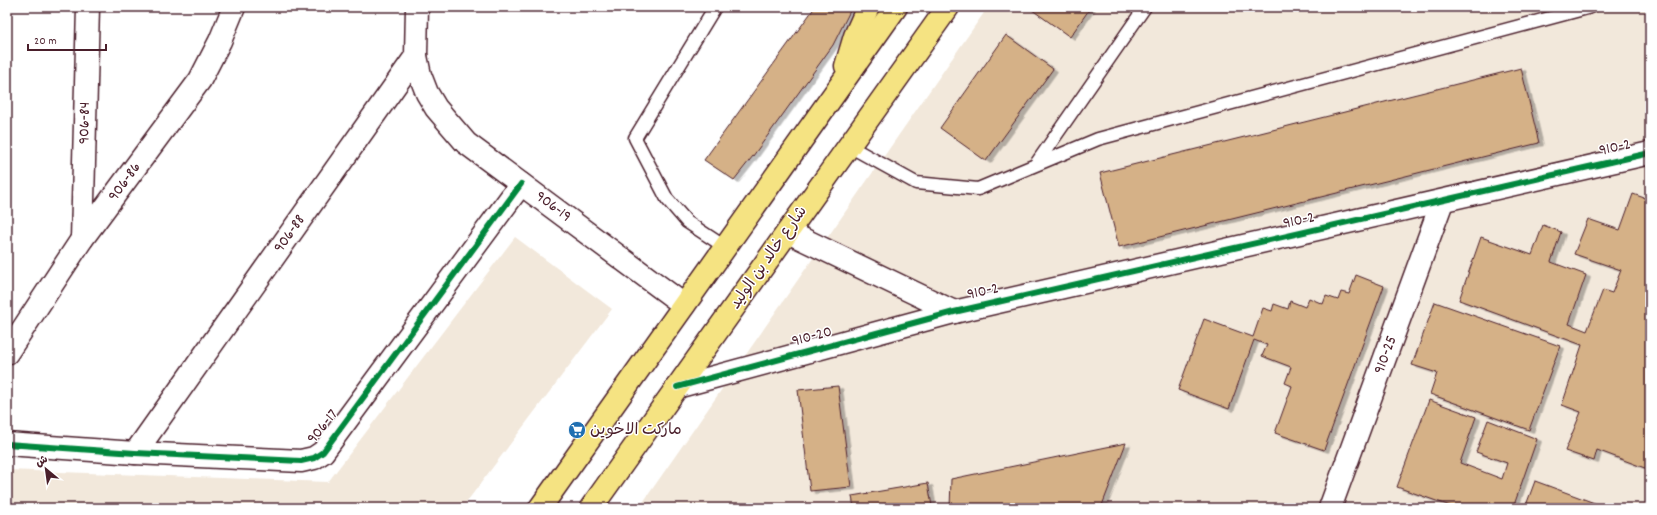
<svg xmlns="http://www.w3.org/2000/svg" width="1657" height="515" viewBox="0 0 1657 515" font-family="Dekko,'Playpen Sans Arabic',sans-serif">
<defs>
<filter id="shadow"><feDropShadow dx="4.5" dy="2.5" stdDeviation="0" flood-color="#0004"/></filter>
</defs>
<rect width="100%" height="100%" fill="#fff"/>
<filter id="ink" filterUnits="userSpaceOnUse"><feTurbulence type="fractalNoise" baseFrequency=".025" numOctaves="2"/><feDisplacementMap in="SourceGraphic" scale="8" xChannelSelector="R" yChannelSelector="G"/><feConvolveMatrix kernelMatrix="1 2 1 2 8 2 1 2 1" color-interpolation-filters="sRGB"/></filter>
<g filter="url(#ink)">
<g fill="#f2e8db">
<polygon points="988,7 1650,7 1650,508 639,508"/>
<polygon points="515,237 612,309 462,508 7,508 7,470 328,482"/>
</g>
<g fill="#d5b187" stroke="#4a1f2b" filter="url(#shadow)">
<polygon points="815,7 852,7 833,45 753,156 734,180 704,160"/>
<polygon points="1028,7 1091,7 1070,37"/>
<polygon points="1006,35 1053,69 986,161 940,128"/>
<polygon points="1521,68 1539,143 1119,247 1100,173"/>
<polygon points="1633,194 1650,200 1650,470 1597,450 1594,461 1565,451 1581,412 1562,405 1582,345 1459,300 1481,237 1532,255 1543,225 1561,232 1551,262 1586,275 1569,324 1587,331 1603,290 1612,293 1621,270 1574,254 1588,219 1620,230"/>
<polygon points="1356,275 1384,286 1324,450 1275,433 1292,386 1285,383 1291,367 1262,356 1267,345 1254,340 1229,409 1178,390 1204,319 1253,337 1263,308 1272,311 1274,304 1288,309 1290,301 1305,307 1309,298 1323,304 1326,296 1338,300 1341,292 1349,294"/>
<polygon points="1435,302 1560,346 1529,430 1430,394 1437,373 1412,365"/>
<polygon points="838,386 851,487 810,491 798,390"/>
<polygon points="1429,400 1476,417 1460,463 1502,479 1507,463 1476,452 1488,420 1537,439 1513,508 1456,508 1397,487"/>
<polygon points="1126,443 1101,508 950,508 951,479"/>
<polygon points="1535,481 1608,508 1525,508"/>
<polygon points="928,483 932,506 922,508 854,508 852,496"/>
</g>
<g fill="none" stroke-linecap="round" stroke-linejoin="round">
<defs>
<g id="lane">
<polyline points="715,7 635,138 667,199 687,222 725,247"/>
<polyline points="849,146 916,183 978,189 1098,139 1591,7"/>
<polyline points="1036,164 1145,7"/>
</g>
<g id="street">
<polyline points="416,56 420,75 427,93 436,108 466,143 684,305"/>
<polyline points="788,232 954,312"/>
<polyline points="82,239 88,7"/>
<polyline points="7,353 82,239 200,80 220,41 234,7"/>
<polyline points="677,387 954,312 1650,153"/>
<polyline points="7,444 135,453 301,461 314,458 323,452 521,184"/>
<polyline points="135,453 416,56 417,7"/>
<polyline points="1330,508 1442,202"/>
</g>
<g id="primary">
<polyline points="846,66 855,36 868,7"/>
<polyline points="540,508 896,7"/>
<polyline points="591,508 948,7"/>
</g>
</defs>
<use href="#lane" stroke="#4a1f2b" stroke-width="15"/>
<use href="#street" stroke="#4a1f2b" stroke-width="25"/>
<use href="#primary" stroke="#4a1f2b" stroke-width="25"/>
<use href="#lane" stroke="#fff" stroke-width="12"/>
<use href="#street" stroke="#fff" stroke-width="22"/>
<use href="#primary" stroke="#f5e382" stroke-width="22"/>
<defs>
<g id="cycleway">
<polyline points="677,387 954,312 1650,153"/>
<polyline points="7,444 135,453 301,461 314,458 323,452 521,184"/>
</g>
</defs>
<use href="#cycleway" stroke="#fff" stroke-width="8"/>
<use href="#cycleway" stroke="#00873e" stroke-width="6"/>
</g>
</g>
<defs>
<symbol id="supermarket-disc" viewBox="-11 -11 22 22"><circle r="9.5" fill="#1f6fb2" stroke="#fff"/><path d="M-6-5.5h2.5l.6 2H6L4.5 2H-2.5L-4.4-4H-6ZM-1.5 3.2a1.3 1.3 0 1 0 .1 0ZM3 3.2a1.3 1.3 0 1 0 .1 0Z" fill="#fff"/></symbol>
</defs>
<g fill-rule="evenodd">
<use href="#supermarket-disc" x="567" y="420" width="20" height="20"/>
</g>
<g text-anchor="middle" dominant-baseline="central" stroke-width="3" stroke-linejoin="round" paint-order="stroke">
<g font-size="16" fill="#4a1f2b" stroke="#fff">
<text transform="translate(85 123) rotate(-89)">906-84</text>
<text transform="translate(1615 148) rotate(-13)">910-2</text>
<text transform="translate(125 182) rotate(-54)">906-86</text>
<text transform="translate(553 207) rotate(37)">906-19</text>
<text transform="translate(1299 221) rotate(-13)">910-2</text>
<text transform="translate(290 234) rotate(-55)">906-88</text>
<text transform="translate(769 258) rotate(-55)">شارع خالد بن الوليد</text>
<text transform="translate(983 292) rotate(-13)">910-2</text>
<text transform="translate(812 337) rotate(-15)">910-20</text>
<text transform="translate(1386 355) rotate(-70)">910-25</text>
<text transform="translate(323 427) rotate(-51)">906-17</text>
</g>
<g font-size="16" fill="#4a1f2b" stroke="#fff" text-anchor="start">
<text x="590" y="430">ماركت الاخوين</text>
</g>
</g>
<rect width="1657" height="515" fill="none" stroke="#fff" stroke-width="24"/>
<rect x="12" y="12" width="1633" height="491" fill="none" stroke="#4a1f2b" stroke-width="1.5" filter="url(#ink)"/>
<g transform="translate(46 469) rotate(331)" stroke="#ffffff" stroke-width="3" paint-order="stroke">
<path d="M0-3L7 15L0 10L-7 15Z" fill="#4a1f2b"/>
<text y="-6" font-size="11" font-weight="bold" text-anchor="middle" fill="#4a1f2b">ش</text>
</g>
<path d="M28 44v6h78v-6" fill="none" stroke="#4a1f2b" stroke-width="2"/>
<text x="34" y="44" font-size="12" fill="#4a1f2b" stroke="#ffffff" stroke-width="3" paint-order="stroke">20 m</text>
</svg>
